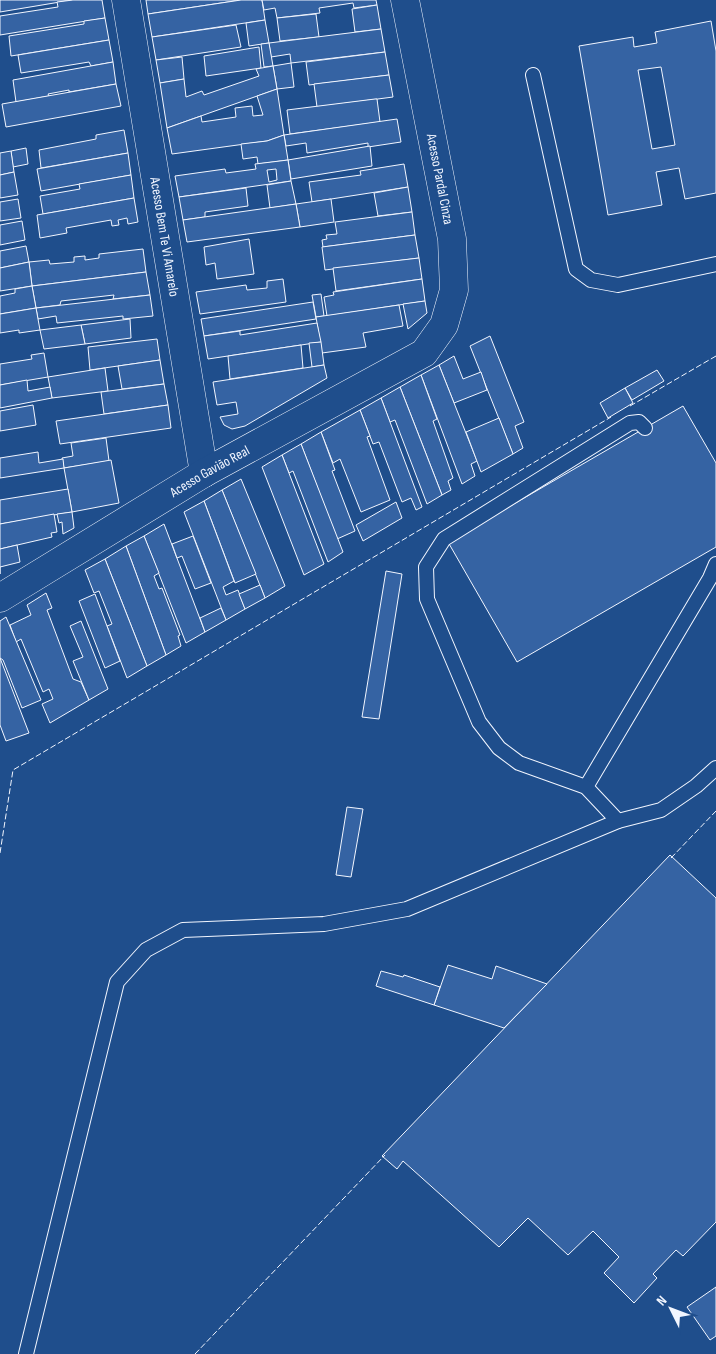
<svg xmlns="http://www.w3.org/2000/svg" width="716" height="1354" viewBox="0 0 716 1354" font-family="'Sofia Sans Condensed',sans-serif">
<rect width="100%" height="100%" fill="#1f4e8c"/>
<g fill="#3563a3" stroke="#f2f6ff" fill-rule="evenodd">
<polygon points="0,0 72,0 0,12"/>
<polygon points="73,0 102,0 105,18 0,35 0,16 58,7 57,2"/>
<polygon points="146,0 241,0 148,14"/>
<polygon points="241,0 262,0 265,20 152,37 148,14"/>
<polygon points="262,0 376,0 377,5 354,8 353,3 319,8 320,13 277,18 275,8 264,10"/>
<polygon points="377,5 381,29 355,32 352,9"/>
<polygon points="316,14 319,37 280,41 277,18"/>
<polygon points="105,18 109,40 11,56 9,36 84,24 84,21"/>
<polygon points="265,20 269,43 249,46 246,23"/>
<path d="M711 21 716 51V193L685 199 679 168 656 172 662 205 608 215 579 46 633 37 634 47 657 43 655 32ZM661 67 675 145 652 149 638 70Z"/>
<polygon points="236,25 241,47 156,60 152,37"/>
<polygon points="381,29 385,52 291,63 290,54 271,57 269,43"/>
<polygon points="109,40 113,62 91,66 89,62 21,73 18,55"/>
<polygon points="269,43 273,66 264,67 261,44"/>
<polygon points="259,47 261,68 206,76 204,56"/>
<polygon points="385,52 389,75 309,85 306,62"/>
<polygon points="182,57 184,79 160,83 156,60"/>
<polygon points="113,62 116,84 69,92 69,90 48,94 49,96 16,102 13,80"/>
<polygon points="291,63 294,87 277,89 273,66"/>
<polygon points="273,66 277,89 167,128 160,83 184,79 186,97 202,91 204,95 259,76 256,69"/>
<polygon points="389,75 393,97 317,107 314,84"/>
<polygon points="116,84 121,106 6,127 2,104"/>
<polygon points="277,89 284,135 267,141 172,154 167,128 201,116 202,122 236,117 235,108 252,106 253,116 263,115 257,96"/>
<polygon points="375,99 377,99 380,122 290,134 287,110"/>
<polygon points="397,119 401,142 368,147 368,143 307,153 306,143 286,146 284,135"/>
<polygon points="124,130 128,153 41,168 39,150 96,139 96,135"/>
<polygon points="284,135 288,160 258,164 257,157 243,159 241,144 267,141"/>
<polygon points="370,146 372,166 291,179 288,160"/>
<polygon points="26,148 28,164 13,167 11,151"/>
<polygon points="11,151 14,172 0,175 0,153"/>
<polygon points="128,153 131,175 41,191 37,169"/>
<path d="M288 160 291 181 179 197 175 176 225 169 226 173 256 169 255 164ZM276 169 277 180 269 182 267 170Z"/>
<polygon points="404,164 408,187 312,202 309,182 361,175 360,171"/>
<polygon points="14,172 18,195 0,198 0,175"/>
<polygon points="131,175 134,198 43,214 40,196 80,189 79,184"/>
<polygon points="291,181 296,204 270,208 267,185"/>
<polygon points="408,187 412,212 378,216 374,193"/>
<polygon points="246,188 248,206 205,212 205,217 183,220 179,197"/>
<polygon points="134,198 138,222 128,224 127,218 118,220 119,225 112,226 111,220 66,228 67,233 40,238 37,215"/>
<polygon points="18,199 21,218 0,221 0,202"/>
<polygon points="331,199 334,222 300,227 296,204"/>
<polygon points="296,204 300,227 187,242 183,220"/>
<polygon points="412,212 415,235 323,247 322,240 327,239 326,235 337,234 335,222"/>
<polygon points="22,221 25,240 0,245 0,225"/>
<polygon points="415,235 419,258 325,270 322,247"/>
<polygon points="249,239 254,274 217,279 215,263 206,265 204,247"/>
<polygon points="26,246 29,262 0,268 0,251"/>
<polygon points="143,249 146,272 32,286 29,262 49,260 50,264 74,262 74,257 85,256 85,260 99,258 99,254"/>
<polygon points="419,258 422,279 336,291 333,268"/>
<polygon points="29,262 32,286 0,291 0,268"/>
<polygon points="146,272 150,295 113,299 114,295 61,301 60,305 36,308 32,286"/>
<polygon points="283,279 286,302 200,314 196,292 246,285 247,290 267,288 267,281"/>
<polygon points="422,279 425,301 327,316 324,297 334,295 333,292"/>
<polygon points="32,286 36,308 0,314 0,296 15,293 15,289"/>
<polygon points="321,294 324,316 316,317 312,295"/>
<polygon points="150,295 153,316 123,319 123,316 57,323 56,316 38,319 36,308"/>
<polygon points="425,301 427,313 408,329 403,304"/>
<polygon points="313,302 316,319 204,336 201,319"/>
<polygon points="399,305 403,326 363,333 366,347 322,353 316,317"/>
<polygon points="36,308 40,330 19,333 19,330 0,333 0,314"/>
<polygon points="130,319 131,338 85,344 81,325"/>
<polygon points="317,323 321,342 208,359 204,336 240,331 240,335"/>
<polygon points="81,325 85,344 44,349 40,330"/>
<polygon points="490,336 524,422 515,426 523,448 513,454 470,346"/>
<polygon points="157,339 160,360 90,370 88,347"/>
<polygon points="321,342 324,365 312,367 309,343"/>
<polygon points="301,345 303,368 230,379 228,356"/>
<polygon points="44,353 48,377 0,385 0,364 32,359 31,355"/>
<polygon points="454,356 463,379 481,372 487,390 454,403 439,365"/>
<polygon points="160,360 164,384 122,389 118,366"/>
<polygon points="324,365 327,378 245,426 232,429 224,425 220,417 238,414 236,402 217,405 213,382"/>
<polygon points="439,365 477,461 471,464 475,476 462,484 421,375"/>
<polygon points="105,368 108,391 52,398 48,377"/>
<polygon points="657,370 664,381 632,400 625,388"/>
<polygon points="421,375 437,419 433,421 453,478 448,481 451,490 442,495 400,387"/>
<polygon points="27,380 28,391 50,387 52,398 0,408 0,385"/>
<polygon points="164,384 168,405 104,414 101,392"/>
<polygon points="400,387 442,495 427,504 395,420 390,422 381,398"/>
<polygon points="625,388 633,403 608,418 600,403"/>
<polygon points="381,398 422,507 416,510 411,498 402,502 379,442 373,444 360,410"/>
<polygon points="33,405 36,425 0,431 0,411"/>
<polygon points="168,405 171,428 60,444 56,421"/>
<polygon points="683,406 716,463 716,547 517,662 448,542"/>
<polygon points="360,410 370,436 367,437 390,500 361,512 340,459 333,463 321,432"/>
<polygon points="499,418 513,454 481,472 466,432"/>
<polygon points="321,432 335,470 332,471 355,531 337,539 301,444"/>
<polygon points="106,438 109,461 64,468 62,458 73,456 71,443"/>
<polygon points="301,444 343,552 328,562 293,471 289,473 282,455"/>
<polygon points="38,452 39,463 63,459 64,468 0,478 0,458"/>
<polygon points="282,455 324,564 304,575 262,467"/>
<polygon points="111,460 119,503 72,512 64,468"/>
<polygon points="241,479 285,586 265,598 222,490"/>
<polygon points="68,489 72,512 0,524 0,500"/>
<polygon points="222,490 256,574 235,583 204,501"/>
<polygon points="204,501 234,581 223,587 226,595 238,590 245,609 226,620 184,512"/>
<polygon points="396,502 402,518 363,541 356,525"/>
<polygon points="72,512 74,528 63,534 62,522 59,523 57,514"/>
<polygon points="54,514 57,532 51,533 52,537 0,549 0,524"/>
<polygon points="164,524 205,632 186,643 144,536"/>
<polygon points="144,536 159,573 154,576 159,589 162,588 180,635 178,636 181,646 166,655 126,546"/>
<polygon points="193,536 211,583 195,589 182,556 177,558 172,544"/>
<polygon points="17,545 20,562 0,567 0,574 0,549"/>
<polygon points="126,546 166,655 147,666 105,559"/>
<polygon points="105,559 147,666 127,678 107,626 112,624 99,591 94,593 85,570"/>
<polygon points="386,571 402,574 379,719 362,717"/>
<polygon points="260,585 265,598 245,609 239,594"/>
<polygon points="46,593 52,608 47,610 73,679 81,682 89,700 50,723 42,704 53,699 49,689 43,692 21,639 16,642 10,625 31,615 27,605"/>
<polygon points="95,594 120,661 105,668 79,601"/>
<polygon points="221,608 226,620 205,632 200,618"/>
<polygon points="6,617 41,700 22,708 3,660 0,658 0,621"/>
<polygon points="81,621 108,689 89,700 73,661 83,657 70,626"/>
<polygon points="0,658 29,733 6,741 0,725"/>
<polygon points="347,807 363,809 351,877 336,875"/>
<polygon points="670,855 716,898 716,1222 683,1256 676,1250 653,1274 657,1278 634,1303 604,1273 619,1257 593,1231 568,1255 528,1218 499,1247 403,1161 397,1169 382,1156"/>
<polygon points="448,965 492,979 496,966 547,984 504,1028 434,1005"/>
<polygon points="381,971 403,977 404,975 440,987 434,1005 376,986"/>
<polygon points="716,1287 716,1336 710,1340 687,1307"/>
</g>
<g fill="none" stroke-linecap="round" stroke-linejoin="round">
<defs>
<g id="lane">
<polyline points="533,75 576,269 591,280 618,285 716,264"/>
<polyline points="586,787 710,578 716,564"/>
<polyline points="618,821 586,787 519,763 499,748 479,722 427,599 426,567 444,539 630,423 639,422 645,428"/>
<polyline points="26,1354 117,982 146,950 183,930 324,924 407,909 618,821 661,810 696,786 716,768"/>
</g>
<g id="street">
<path id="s1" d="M126 0 204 473"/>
<path id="s2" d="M0 598 204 473 424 353 444 325 454 290 452 239 405 0"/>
</g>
</defs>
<use href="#lane" stroke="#f2f6ff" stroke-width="16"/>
<use href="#street" stroke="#f2f6ff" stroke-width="29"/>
<use href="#lane" stroke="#1f4e8c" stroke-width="14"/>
<use href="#street" stroke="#1f4e8c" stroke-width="28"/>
<g stroke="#f2f6ff" stroke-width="1" stroke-dasharray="6 2.5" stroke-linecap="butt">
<polyline points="630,406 716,356"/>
<polyline points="0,853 13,770 611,417"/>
<polyline points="671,858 716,811"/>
<polyline points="195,1354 385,1155"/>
</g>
</g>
<g text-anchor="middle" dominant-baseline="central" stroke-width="4" stroke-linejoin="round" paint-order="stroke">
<g font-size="14" fill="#f2f6ff" stroke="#1f4e8c">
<text transform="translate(440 179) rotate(79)">Acesso Pardal Cinza</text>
<text stroke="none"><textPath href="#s1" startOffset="240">Acesso Bem Te Vi Amarelo</textPath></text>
<text stroke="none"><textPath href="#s2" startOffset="245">Acesso Gavião Real</textPath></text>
</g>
</g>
<g transform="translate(671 1309) rotate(312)" stroke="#1f4e8c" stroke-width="4" paint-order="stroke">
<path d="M0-4L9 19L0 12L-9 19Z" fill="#f2f6ff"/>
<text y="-8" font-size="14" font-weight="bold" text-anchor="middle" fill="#f2f6ff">N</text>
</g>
</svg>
